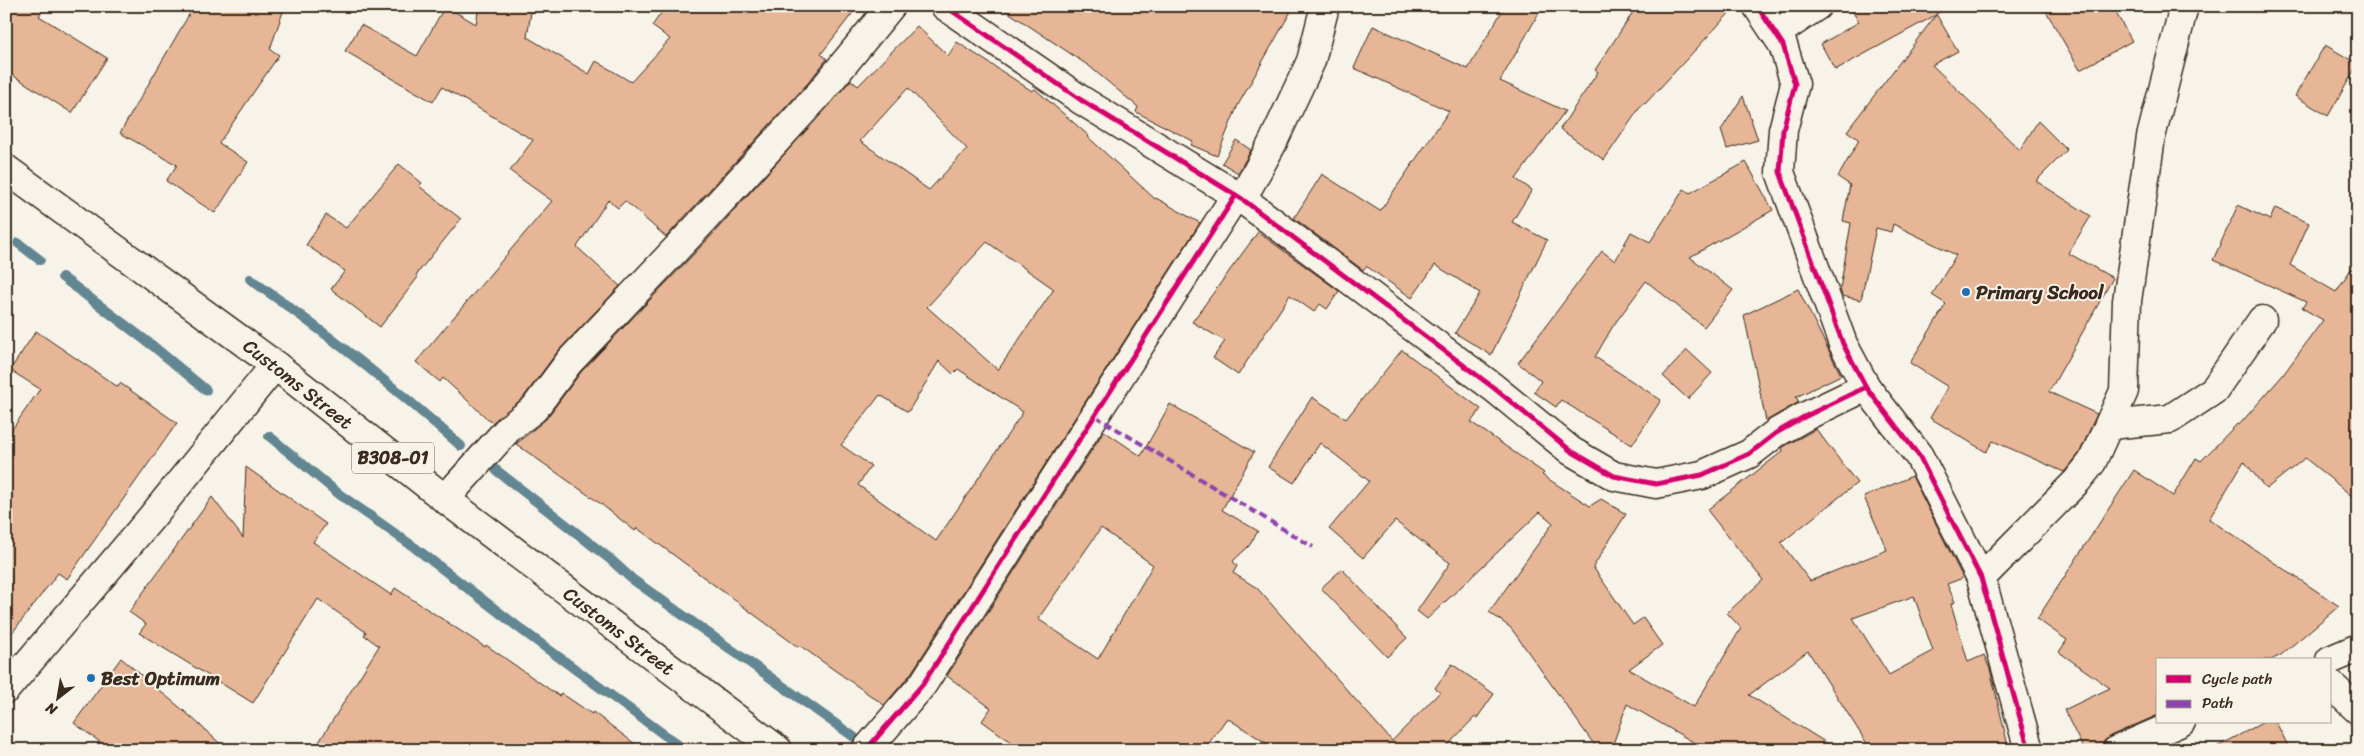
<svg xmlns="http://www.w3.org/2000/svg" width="2364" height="756" viewBox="0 0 2364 756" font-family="Sriracha,sans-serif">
<rect width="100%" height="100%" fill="#f7f3e8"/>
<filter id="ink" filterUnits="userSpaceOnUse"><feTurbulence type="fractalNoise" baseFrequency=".02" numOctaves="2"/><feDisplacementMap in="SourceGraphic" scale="10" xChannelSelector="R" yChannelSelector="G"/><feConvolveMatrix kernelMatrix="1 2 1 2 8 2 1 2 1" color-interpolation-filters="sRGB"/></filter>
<g filter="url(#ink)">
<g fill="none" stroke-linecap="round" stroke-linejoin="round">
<g stroke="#648693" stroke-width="10">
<polyline points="18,243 40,260"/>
<polyline points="62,277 153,346 206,390"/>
<path d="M250 279C324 331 394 386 461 446"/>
<polyline points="269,436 339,494 414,547 522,630 685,750"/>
<polyline points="496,470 610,559 632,579 854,737"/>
</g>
</g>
<g fill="#e6b697" stroke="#3b2a1e" fill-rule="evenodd">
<polygon points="6,6 46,6 39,16 107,58 72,113 6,71"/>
<polygon points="194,6 285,6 270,49 279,55 219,143 248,162 215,213 166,181 177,165 120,133"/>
<polygon points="445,6 476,24 479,6 532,6 527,37 589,74 596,61 631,82 670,39 652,26 666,6 858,6 821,54 827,59 808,83 666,237 625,201 618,208 608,200 577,247 620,286 558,351 523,398 492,423 443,378 440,382 416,362 552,201 510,171 533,140 442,87 433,102 345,51 361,25 417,56"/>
<polygon points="999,6 1294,6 1238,105 1217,156 1191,145 1193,141 1136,112 1138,107 1089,66"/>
<polygon points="1505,6 1543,6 1500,81 1565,111 1516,179 1532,190 1512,222 1547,240 1491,355 1455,333 1480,293 1435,265 1412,298 1366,266 1363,270 1294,218 1322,174 1380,211 1449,111 1354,68 1373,26 1468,69"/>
<polygon points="1637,6 1736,6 1645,104 1643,103 1604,160 1560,129 1598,72 1595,70"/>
<polygon points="1849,6 1951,6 1936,14 1958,51 1932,65 2020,150 2038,121 2067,150 2036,181 2091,216 2068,253 2113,278 2049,392 2097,414 2079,454 2064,472 1993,441 1986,452 1930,418 1948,387 1910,363 1946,304 1932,295 1956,255 1893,224 1891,232 1876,228 1861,300 1842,296 1840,289 1851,223 1843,221 1850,185 1838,177 1859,140 1847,131 1936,15 1835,70 1821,44 1859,22"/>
<polygon points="2043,6 2112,6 2132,41 2080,70"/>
<path d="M917 26 948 56 957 42 1032 91 1035 89 1089 136 1088 137 1155 199 1156 198 1200 223 910 675 884 705 799 645 798 647 637 528 635 531 601 504 516 444 546 419 581 372 711 236 851 80 858 86ZM908 88 967 149 929 190 860 141ZM987 242 1054 289 998 370 927 307ZM939 361 953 374 958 369 1023 412 936 541 858 485 871 466 841 445 880 395 908 412Z"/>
<polygon points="2325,45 2358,64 2328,116 2295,96"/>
<polygon points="1743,96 1758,140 1727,149 1721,130"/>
<polygon points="1236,140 1251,150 1238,173 1222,163"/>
<polygon points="1746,162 1773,210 1690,257 1733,290 1704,327 1646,281 1613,326 1595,357 1661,400 1632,445 1561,400 1556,407 1534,392 1541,381 1518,363 1602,251 1615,261 1631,232 1650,242 1684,189 1690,193"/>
<polygon points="399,164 422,183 419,186 461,219 416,275 418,277 380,327 331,289 345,271 306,245 326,215 346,228"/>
<polygon points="2238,205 2270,220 2275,208 2309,223 2290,265 2336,292 2358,258 2358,501 2305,458 2266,489 2244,461 2209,519 2339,606 2281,655 2271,660 2158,660 2158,715 2110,736 2104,741 2102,750 2084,750 2064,710 2110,688 2059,652 2067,640 2037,619 2134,470 2173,496 2196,458 2201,461 2237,424 2239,425 2283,375 2323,320 2302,308 2306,302 2213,260"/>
<polygon points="1258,232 1339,291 1327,309 1320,304 1314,312 1290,295 1238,375 1213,358 1225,341 1192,322"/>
<polygon points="1798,289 1841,375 1796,397 1799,402 1766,421 1744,315"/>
<polygon points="36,331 118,387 120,383 177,423 67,579 58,573 6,641 6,438 40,389 10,370"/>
<path d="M1402 350 1481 409 1471 422 1544 473 1542 475 1590 506 1601 499 1626 514 1593 567 1633 625 1643 618 1662 645 1629 669 1694 707 1741 628 1727 613 1763 580 1707 510 1783 451 1782 448 1785 446 1816 429 1857 483 1781 543 1810 581 1887 550 1864 497 1912 476 1963 578 1947 584 1955 602 1951 604 1968 662 1984 655 1990 669 2009 750H1871L1808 651 1749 695 1838 750H1707L1627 704 1611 750H1598L1511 628 1489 612 1553 523 1540 512 1427 619 1417 611 1450 563 1395 521 1363 558 1329 529 1369 481 1320 443 1294 483 1268 467 1312 397 1346 419ZM1914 596 1933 651 1889 675 1853 618Z"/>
<polygon points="1687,350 1712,373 1688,399 1663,376"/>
<path d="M1170 404 1254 452 1222 510 1258 531 1249 546 1233 561 1237 566 1233 573 1257 588 1392 741 1440 692 1435 688 1452 664 1494 694 1477 718 1475 717 1443 750H1277L1227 718 1204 750H1022L982 721 991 708 947 676 1104 431 1141 456ZM1101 528 1153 565 1098 659 1038 619Z"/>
<polygon points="246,467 326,524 313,542 391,595 395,588 485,647 486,645 559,696 561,693 592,714 593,712 643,750 314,750 379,646 364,635 366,632 318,599 253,703 139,633 146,624 129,612 212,497 243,538"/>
<polygon points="1342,569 1407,638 1387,657 1321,588"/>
<polygon points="121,658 190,716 227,750 111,750 74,723"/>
<polygon points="2264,722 2276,722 2290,750 2211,750"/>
</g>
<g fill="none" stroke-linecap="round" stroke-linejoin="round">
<defs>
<g id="street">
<polyline points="945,6 1081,100 1242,199 1494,388 1571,451 1614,476 1656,484 1702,475 1749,454 1776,433 1804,417 1866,387"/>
<polyline points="1757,6 1783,45 1795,84 1783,130 1780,172 1843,344 1866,387 1919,456 1981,578 2029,750"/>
<polyline points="1776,34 1817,6"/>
<polyline points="1242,199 1272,144 1311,61 1325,6"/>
<polyline points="2110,425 2170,419 2214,390 2262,320"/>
<polyline points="445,499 509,428 534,409 569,362 699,225 820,93 891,6"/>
<polyline points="1981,578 2077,481 2092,462 2124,391 2127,301 2151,137 2184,6"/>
<polyline points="2330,660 2358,648"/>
<polyline points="2330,684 2358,710"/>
<polyline points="6,689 151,518 275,365"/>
<polyline points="866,750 923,684 1236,195"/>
<polyline points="2117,750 2181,722"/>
</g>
<polyline id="highway" points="6,169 275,365 445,499 778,750"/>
</defs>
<use href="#street" stroke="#3b2a1e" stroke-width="31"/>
<use href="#highway" stroke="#3b2a1e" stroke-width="31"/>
<use href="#street" stroke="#f7f3e8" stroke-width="28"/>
<use href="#highway" stroke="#f7f3e8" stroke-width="28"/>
<polyline stroke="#8e44ad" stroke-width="4" stroke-dasharray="8 4" stroke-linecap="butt" points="1095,416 1313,547"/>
<defs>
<g id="cycleway">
<polyline points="945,6 1081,100 1242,199 1494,388 1571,451 1614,476 1656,484 1702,475 1749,454 1776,433 1804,417 1866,387"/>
<polyline points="1757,6 1783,45 1795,84 1783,130 1780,172 1843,344 1866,387 1919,456 1981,578 2029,750"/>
<polyline points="866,750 923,684 1236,195"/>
</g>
</defs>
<use href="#cycleway" stroke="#f7f3e8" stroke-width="8"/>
<use href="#cycleway" stroke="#d6006c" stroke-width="5"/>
</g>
</g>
<g fill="#1f6fb2" stroke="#f7f3e8" stroke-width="2">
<circle cx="1966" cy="292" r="5"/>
<circle cx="91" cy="678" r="5"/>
</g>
<g text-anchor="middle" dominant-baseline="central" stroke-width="4" stroke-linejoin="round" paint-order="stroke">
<rect fill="#f7f3e8" stroke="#73665b" stroke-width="1" x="352" y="442.5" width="82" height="31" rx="4"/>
<g font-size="18" font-weight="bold" fill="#3b2a1e">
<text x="393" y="458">B308-01</text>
</g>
<g font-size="19" font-weight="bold" fill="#3b2a1e" stroke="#f7f3e8" text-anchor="start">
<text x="1976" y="292">Primary School</text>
<text x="101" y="678">Best Optimum</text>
</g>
<g font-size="19" fill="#3b2a1e" stroke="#f7f3e8">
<text transform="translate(298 384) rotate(38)">Customs Street</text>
<text transform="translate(619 631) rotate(37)">Customs Street</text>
</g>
</g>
<rect width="2364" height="756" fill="none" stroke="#f7f3e8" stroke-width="25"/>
<rect x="12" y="12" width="2339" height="731" fill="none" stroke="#3b2a1e" stroke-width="2" filter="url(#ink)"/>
<rect x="2156" y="658" width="175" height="65" fill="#f7f3e8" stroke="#aca397"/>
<rect x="2166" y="675" width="25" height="8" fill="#d6006c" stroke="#aca397"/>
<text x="2202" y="684" font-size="15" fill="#3b2a1e">Cycle path</text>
<rect x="2166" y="700" width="25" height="8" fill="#8e44ad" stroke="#aca397"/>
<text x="2202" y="708" font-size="15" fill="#3b2a1e">Path</text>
<g transform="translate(58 698) rotate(211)" stroke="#f7f3e8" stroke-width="4" paint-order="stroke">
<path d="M0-4L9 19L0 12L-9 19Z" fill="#3b2a1e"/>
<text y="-8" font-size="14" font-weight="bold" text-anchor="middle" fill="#3b2a1e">N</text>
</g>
</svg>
